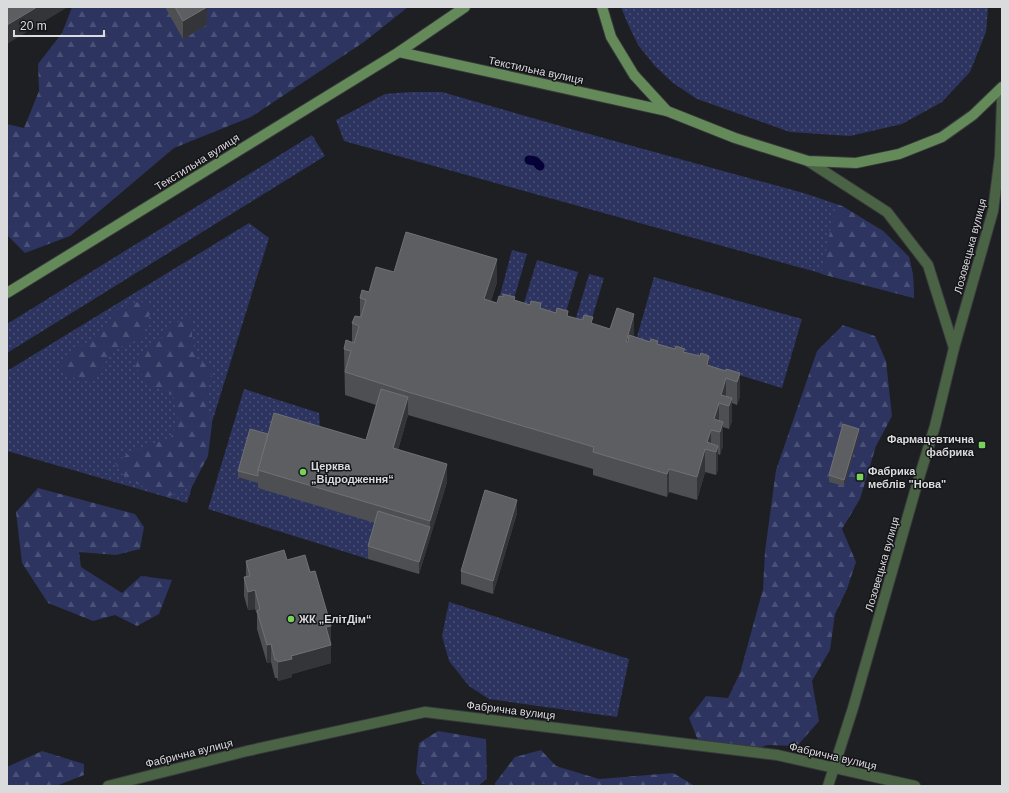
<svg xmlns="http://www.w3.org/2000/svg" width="1009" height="793" viewBox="0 0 1009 793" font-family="Helvetica,sans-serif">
<defs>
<pattern id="grass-dots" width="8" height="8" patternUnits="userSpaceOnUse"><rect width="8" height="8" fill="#2c345f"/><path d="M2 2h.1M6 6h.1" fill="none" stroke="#4a5176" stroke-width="1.8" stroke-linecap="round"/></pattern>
<pattern id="forest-firs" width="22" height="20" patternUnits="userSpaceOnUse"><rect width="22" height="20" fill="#2c345f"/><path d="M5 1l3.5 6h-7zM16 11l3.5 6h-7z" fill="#4a5176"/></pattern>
</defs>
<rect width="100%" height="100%" fill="#1e1f22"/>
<g fill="url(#grass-dots)">
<polygon points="621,7 988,7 986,32 970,72 942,102 902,124 850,136 790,132 697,99 673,83 655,66 638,45 627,22"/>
<polygon points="411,92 442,92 571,129 807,194 842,206 883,231 909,257 913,275 914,298 838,278 344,141 336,120 385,94"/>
<polygon points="312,135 325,156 7,353 7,324"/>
<polygon points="249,223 269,238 187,503 7,451 7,371"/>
<polygon points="512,250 527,254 513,302 499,299"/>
<polygon points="537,260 578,272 565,315 524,303"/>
<polygon points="589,274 604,278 590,325 575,321"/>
<polygon points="654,277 802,319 782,388 635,344"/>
<polygon points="244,389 319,413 321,445 430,539 368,559 208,509"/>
<polygon points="449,602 629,659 617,717 489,699 469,686 449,661 442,636"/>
</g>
<g fill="url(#forest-firs)">
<polygon points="72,7 408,7 364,42 251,117 174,148 70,236 25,253 7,235 7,124 24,128 39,91 38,64 62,33"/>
<polygon points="836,204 842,206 883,231 909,257 913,275 914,298 821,274"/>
<polygon points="143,302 151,310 143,338 115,349 92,381 74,378 60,368 68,354 103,332 115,311 132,303"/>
<polygon points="192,317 192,335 196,358 213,369 206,401 212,424 208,456 193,485 168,497 126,479 115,463 131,452 171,437 178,417 173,395 151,385 135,367 143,351 153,340 160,340 174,323"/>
<polygon points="843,325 875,336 886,361 892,416 876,446 860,499 842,529 856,562 847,589 835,614 830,650 812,681 819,721 797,746 768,745 740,753 699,743 689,718 706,696 728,698 740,673 763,589 765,551 776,470 817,351"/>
<polygon points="38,488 135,514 144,527 140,549 116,555 79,552 81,567 122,593 141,576 172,580 159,614 137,626 115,615 93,621 48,603 22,563 16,512"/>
<polygon points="438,731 486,739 487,779 478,786 434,786 422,784 416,773 419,743"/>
<polygon points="541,750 556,766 599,779 673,773 695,786 495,786 495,783 515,757"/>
<polygon points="42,751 84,764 84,775 56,786 7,786 7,767"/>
</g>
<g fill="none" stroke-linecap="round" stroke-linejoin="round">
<polyline stroke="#060136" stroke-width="9" points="529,160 535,161 540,166"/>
<defs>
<g id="street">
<polyline points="808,161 887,212 928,265 954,348"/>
<polyline points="108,786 247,751 425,712 777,755 915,786"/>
<polyline points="828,786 853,708 915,491 935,426 954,348 993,211 1000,156 1002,100"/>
</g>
<g id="secondary">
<polyline points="602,7 611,37 634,75 667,111 735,138 808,161 856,163 899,154 942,137 973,115 1002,87"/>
<polyline points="399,52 667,111"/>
<polyline points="7,293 399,52 465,7"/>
</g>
</defs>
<use href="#street" stroke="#38393c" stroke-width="12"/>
<use href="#secondary" stroke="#38393c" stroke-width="12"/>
<use href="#street" stroke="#4b6345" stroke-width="10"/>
<use href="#secondary" stroke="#648a59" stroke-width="10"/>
</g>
<g fill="#4e4f52">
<polygon points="165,7 207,7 207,25 183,39"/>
<polygon points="394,272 497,282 491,301 497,303 515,300 685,352 709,366 726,371 740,373 740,396 737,405 732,403 732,421 729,429 723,427 723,445 720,455 718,454 718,469 716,475 705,472 697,500 669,492 667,497 593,475 593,469 408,415 398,450 447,482 419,574 368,559 368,546 375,523 258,488 258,483 238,477 238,471 268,434 366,440 376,405 345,395 344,349 352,342 352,323 360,317 360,298 369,292"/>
<polygon points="859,435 844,486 829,482 829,475"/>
<polygon points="517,513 493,594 461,584 461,571"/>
<polygon points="287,560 310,572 331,626 331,663 292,674 292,677 278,681 277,678 275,678 271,662 267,663 257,629 257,614 255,609 248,610 244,596 244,577 246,577 246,561"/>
</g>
<g fill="#343539">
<polygon points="37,7 68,7 7,44 7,25"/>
<polygon points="207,7 207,25 183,39 183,21"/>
<polygon points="497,259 497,282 484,322 484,299"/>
<polygon points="634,314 634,337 626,365 626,342"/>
<polygon points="709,356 709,379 707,365"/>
<polygon points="740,373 740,396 737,405 737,382"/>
<polygon points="726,378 726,401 721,395"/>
<polygon points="408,397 408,415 393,467 393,448"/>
<polygon points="732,398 732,421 729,429 729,406"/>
<polygon points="719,403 719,426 714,419"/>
<polygon points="723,422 723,445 720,455 720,432"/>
<polygon points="859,429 859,435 844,486 844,480"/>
<polygon points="711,430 711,451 707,442"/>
<polygon points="718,446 718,469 716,475 716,452"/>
<polygon points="705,449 705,472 697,500 697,477"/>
<polygon points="447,464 447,482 419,574 419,562 430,527 430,521"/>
<polygon points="669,469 669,492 667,497 667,474"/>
<polygon points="517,500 517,513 493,594 493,581"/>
<polygon points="255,590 255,609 248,610 248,592"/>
<polygon points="331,626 331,644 326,627"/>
<polygon points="271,644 271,662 267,663 267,645"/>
<polygon points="331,645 331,663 292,674 292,677 278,681 278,662 291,656"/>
</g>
<g fill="#5d5e61" stroke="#707175">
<polygon points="7,7 37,7 7,25"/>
<polygon points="175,7 207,7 183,21"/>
<polygon points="406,232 497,259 484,299 497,303 499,296 503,297 503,294 515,297 514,300 530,305 531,301 541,303 540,308 556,313 557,308 568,311 567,316 583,320 584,315 593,317 591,323 610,329 617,308 634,314 626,342 628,342 629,335 650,342 651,339 658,341 657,344 675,349 676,346 685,349 683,352 700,356 701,353 709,356 707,365 726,371 726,369 740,373 737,382 726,378 721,395 732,398 729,406 719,403 714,419 723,422 720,432 711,430 707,442 718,446 716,452 705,449 697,477 669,469 667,474 593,452 594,447 408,392 345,372 351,351 344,349 346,340 354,343 359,326 352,323 355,316 361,317 366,300 360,298 362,290 369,292 376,267 394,272"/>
<polygon points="381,389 408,397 393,448 447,464 430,521 258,470 274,413 366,440"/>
<polygon points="843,424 859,429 844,480 829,475"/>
<polygon points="250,429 268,434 258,470 258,476 238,471"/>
<polygon points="485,490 517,500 493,581 461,571"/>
<polygon points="378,511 430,527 419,562 368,546"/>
<polygon points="284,550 287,560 305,555 310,572 315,571 331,626 326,627 331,645 291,656 292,659 278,662 277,660 275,660 271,644 267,645 257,611 260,609 255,590 248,592 244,577 250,576 246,561"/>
</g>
<g fill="#76d25a" stroke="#151519" stroke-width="1.5">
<rect x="978" y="441" width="8" height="8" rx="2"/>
<circle cx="303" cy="472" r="4"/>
<rect x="856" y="473" width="8" height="8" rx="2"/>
<circle cx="291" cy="619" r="4"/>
</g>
<g text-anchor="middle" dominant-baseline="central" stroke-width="3" stroke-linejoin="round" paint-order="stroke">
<g font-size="11" fill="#dadbdd" stroke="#151519">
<text transform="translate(536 70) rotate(12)">Текстильна вулиця</text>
<text transform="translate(197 162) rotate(-32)">Текстильна вулиця</text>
<text transform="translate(970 246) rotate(-75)">Лозовецька вулиця</text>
<text transform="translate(882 564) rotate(-74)">Лозовецька вулиця</text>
<text transform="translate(511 710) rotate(7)">Фабрична вулиця</text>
<text transform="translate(189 753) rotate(-14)">Фабрична вулиця</text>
<text transform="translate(833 756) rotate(13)">Фабрична вулиця</text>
</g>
<g font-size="11" font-weight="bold" fill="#dadbdd" stroke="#151519" text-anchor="start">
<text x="974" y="439" text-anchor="end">Фармацевтична<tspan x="974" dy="13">фабрика</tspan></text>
<text x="311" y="466">Церква<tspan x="311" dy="13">„Відродження“</tspan></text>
<text x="868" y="471">Фабрика<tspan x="868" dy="13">меблів "Нова"</tspan></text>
<text x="299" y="619">ЖК „ЕлітДім“</text>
</g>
</g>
<rect width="1009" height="793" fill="none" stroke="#dadbdd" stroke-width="16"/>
<path d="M14 30v6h90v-6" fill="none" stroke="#dadbdd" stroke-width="2"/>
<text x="20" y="30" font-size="12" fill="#dadbdd" stroke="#151519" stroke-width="3" paint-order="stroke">20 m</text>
</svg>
